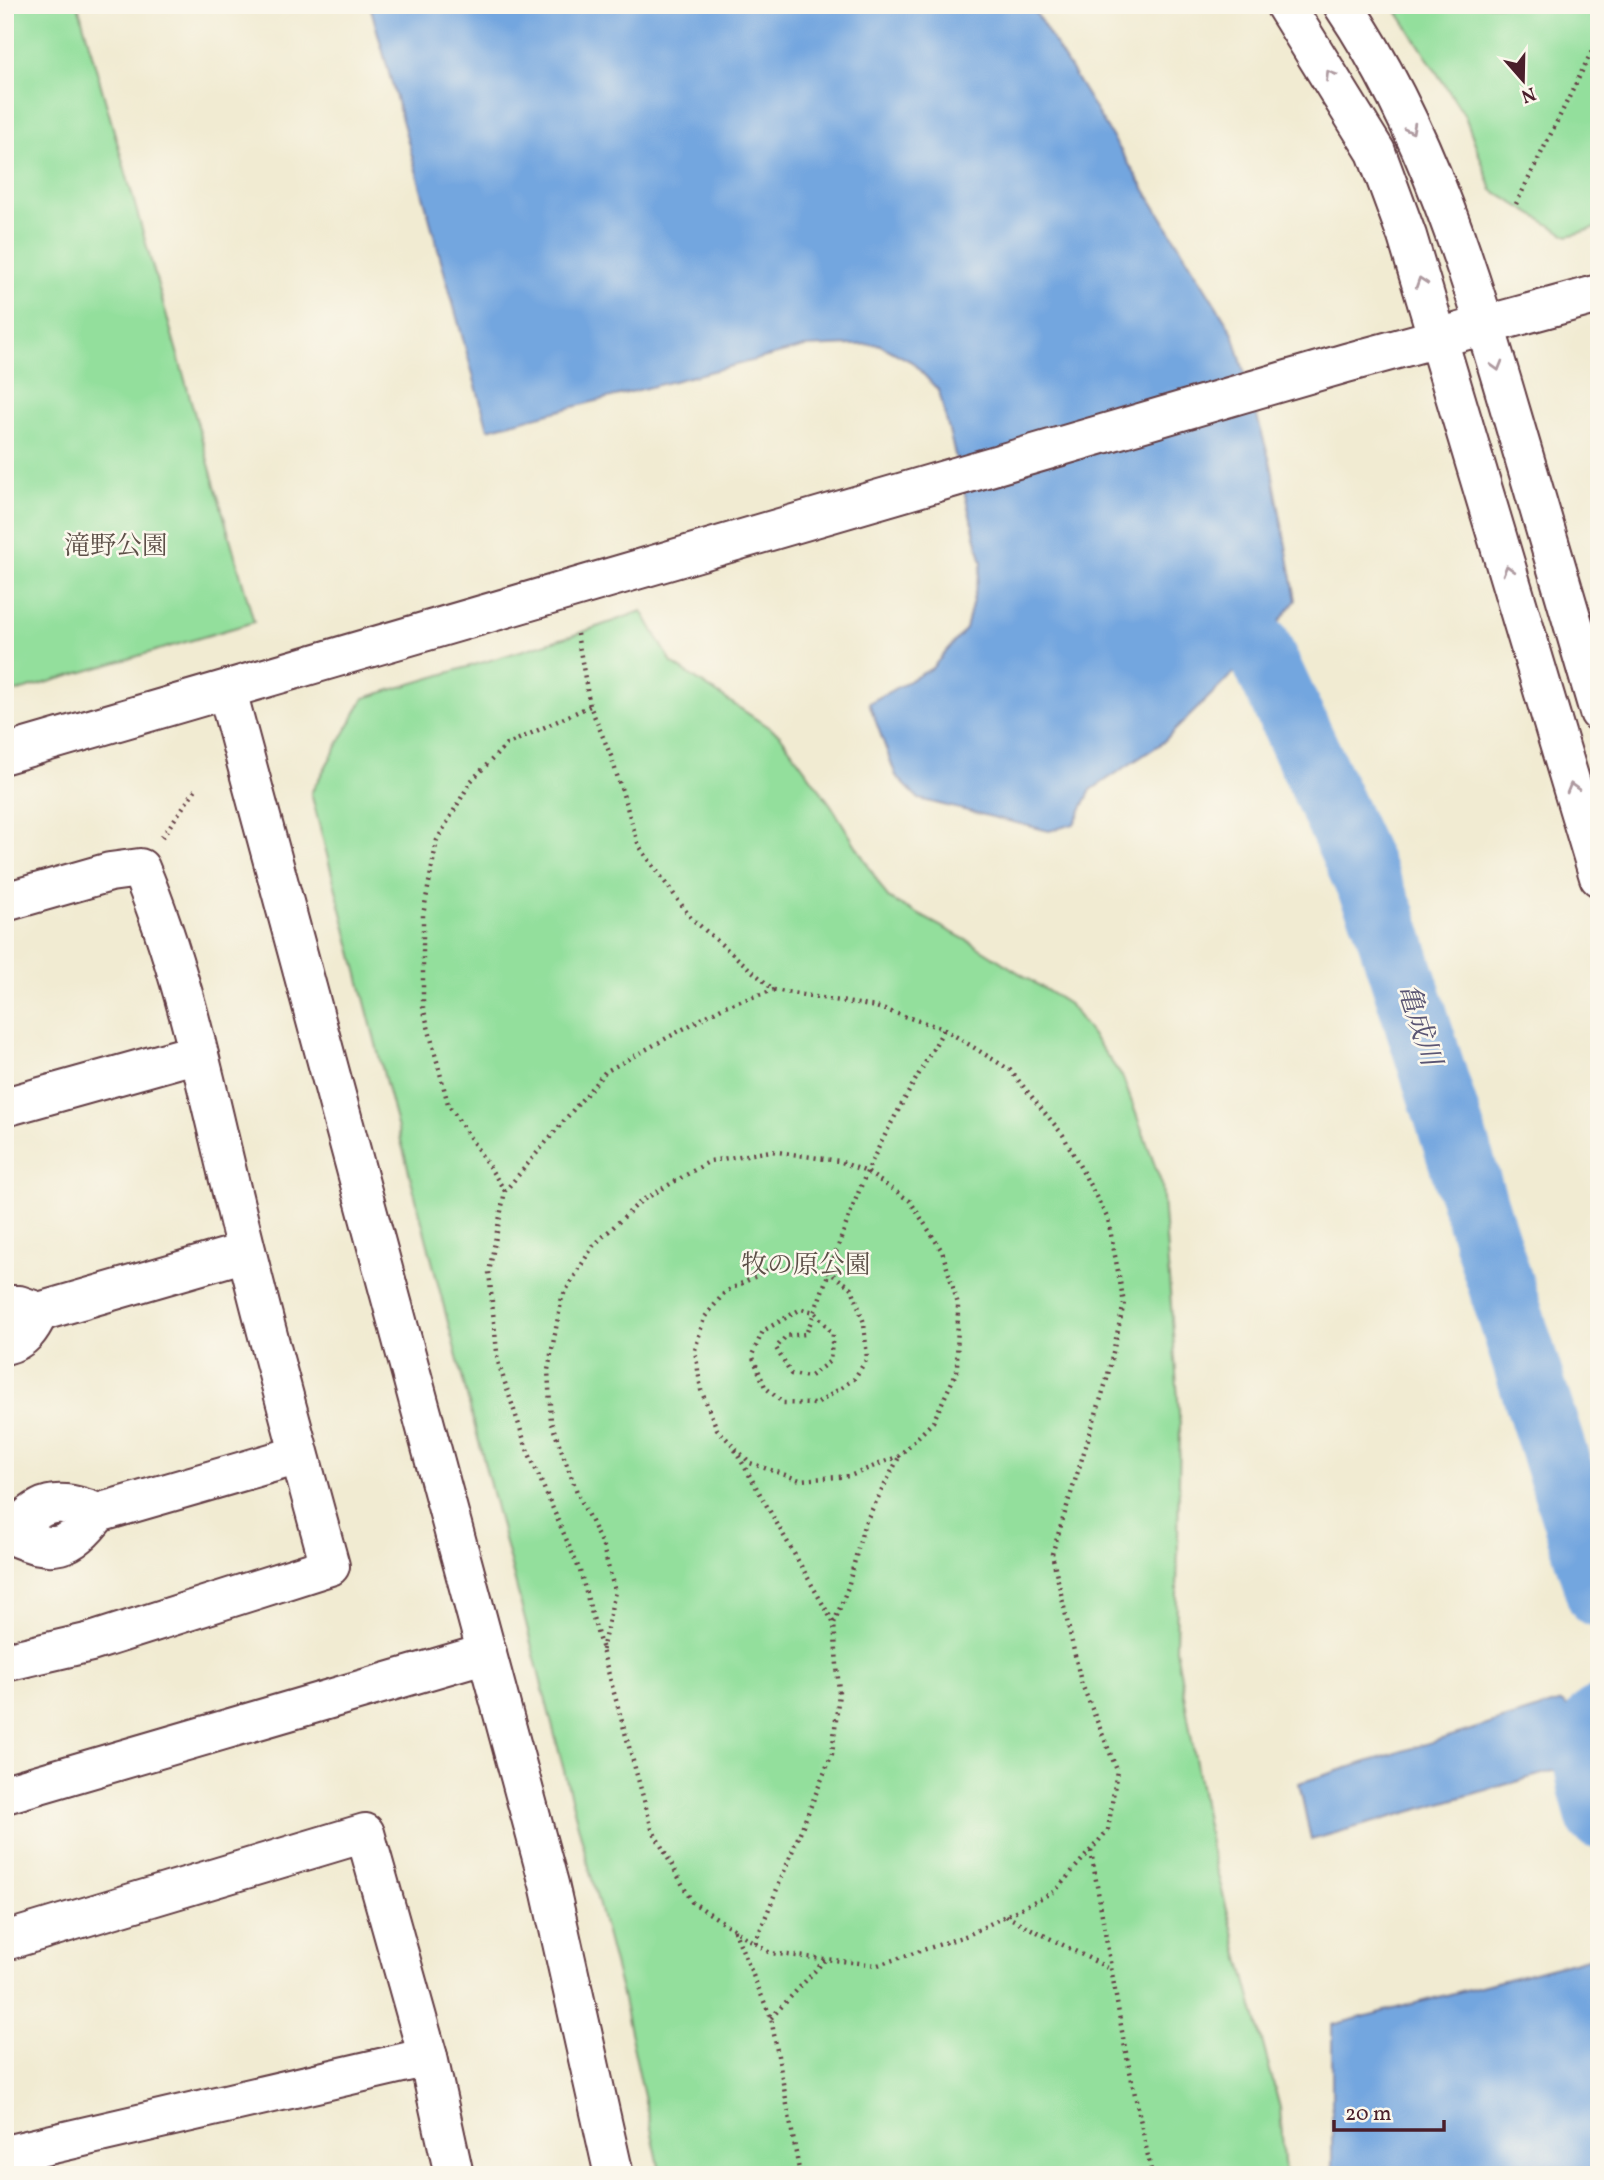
<svg xmlns="http://www.w3.org/2000/svg" width="1604" height="2180" viewBox="0 0 1604 2180" font-family="Vollkorn,'Noto Serif JP',serif">
<rect width="100%" height="100%" fill="#fbf7ec"/>
<filter id="ink" filterUnits="userSpaceOnUse"><feTurbulence type="fractalNoise" baseFrequency=".0143" numOctaves="2"/><feDisplacementMap in="SourceGraphic" scale="14" xChannelSelector="R" yChannelSelector="G"/><feConvolveMatrix kernelMatrix="1 2 1 2 8 2 1 2 1" color-interpolation-filters="sRGB"/></filter>
<filter id="wash" filterUnits="userSpaceOnUse"><feTurbulence type="fractalNoise" baseFrequency=".00686" numOctaves="4" result="noise"/><feDisplacementMap in="SourceGraphic" scale="28" xChannelSelector="R" yChannelSelector="G"/><feGaussianBlur stdDeviation="1.57" result="paint"/><feColorMatrix in="noise" values="0 0 0 0 0 0 0 0 0 0 0 0 0 0 0 0 0 1.4 0 .05"/><feComposite in="paint" operator="in"/></filter>
<g filter="url(#wash)">
<rect width="100%" height="100%" fill="#f1ebd2"/>
<g fill="#93df9c" stroke="#6e7f64" stroke-width="2">
<polygon points="5,5 78,5 254,622 5,695"/>
<polygon points="1393,5 1599,5 1599,227 1568,236 1492,190 1465,116"/>
<polygon points="642,611 672,663 780,735 831,805 888,898 970,942 1070,1005 1123,1078 1162,1185 1180,1426 1176,1649 1211,1849 1280,2108 1285,2175 661,2175 622,1995 311,793 364,698 577,634"/>
</g>
<g fill="#73a6df" stroke="#5e6285" stroke-width="2">
<polygon points="370,5 1031,5 1233,333 1271,465 1296,600 1259,648 1162,743 1091,790 1074,824 1049,831 919,799 896,776 869,703 932,668 966,629 982,563 939,391 912,362 878,344 805,347 488,429"/>
<polygon points="1561,1702 1593,1725 1585,1762 1311,1840 1299,1783"/>
<polygon points="1599,1955 1599,2175 1332,2175 1332,2025"/>
</g>
<g fill="none" stroke-linecap="round" stroke-linejoin="round">
<g stroke="#73a6df" stroke-width="66">
<polyline points="1182,599 1259,648 1384,918 1599,1594"/>
<path d="M1599 1719C1576 1746 1591 1786 1599 1816"/>
</g>
</g>
</g>
<g filter="url(#ink)">
<g fill="none" stroke-linecap="round" stroke-linejoin="round">
<defs>
<g id="minor">
<polyline points="1285,5 1376,152 1407,236 1599,877"/>
<path d="M1343 5C1427 130 1470 273 1512 416 1541 515 1570 613 1599 712"/>
<polyline points="227,691 549,1884 614,2175"/>
<polyline points="5,754 1346,363 1599,294"/>
<path d="M5 902 110 872 140 868C184 972 208 1095 235 1205 264 1326 297 1446 330 1566L91 1642 5 1662"/>
<polyline points="5,1107 198,1053"/>
<polyline points="5,1305 19,1305 39,1312 246,1252"/>
<path d="M5 1345C24 1340 31 1329 39 1312"/>
<path d="M98 1513C56 1497 40 1500 11 1535 53 1554 70 1550 98 1513L299 1455"/>
<polyline points="5,1794 487,1653"/>
<polyline points="5,1941 365,1833 428,2057 454,2175"/>
<polyline points="5,2155 428,2057"/>
</g>
</defs>
<use href="#minor" stroke="#633e44" stroke-width="42"/>
<g stroke="#633e44" stroke-width="4.5" stroke-dasharray="2 5" stroke-linecap="butt">
<polyline points="1516,204 1599,37"/>
<polyline points="577,634 590,706 611,756 639,846 691,918 774,990 876,1007 944,1029 1010,1070 1063,1135 1108,1219 1124,1303 1107,1379 1052,1554 1081,1682 1117,1770 1108,1830 1055,1891 968,1935 878,1965 770,1953 692,1902 652,1829 580,1571 527,1449 498,1362 489,1272 505,1191 605,1072 725,1006 774,990"/>
<polyline points="162,837 198,786"/>
<polyline points="505,1191 448,1104 423,1007 423,915 437,840 471,781 506,745 590,706"/>
<polyline points="735,1450 833,1622"/>
<path d="M602 1650 615 1592 603 1547 577 1492 551 1422 548 1370 562 1297 593 1246 641 1201 710 1161 771 1151 839 1161 867 1172 910 1201 942 1251 958 1304 957 1371 933 1422 899 1456 850 1476 800 1480 750 1463 717 1429 701 1390 695 1350 704 1318 725 1292 766 1271 809 1265 830 1273 852 1288 864 1323 867 1359 854 1379 817 1404 783 1403 765 1387 752 1355 763 1331 801 1309 815 1312 833 1334 830 1361 809 1377 791 1374 776 1348 786 1336 806 1334C827 1281 844 1225 867 1172 889 1123 918 1077 944 1029"/>
<polyline points="1091,1851 1124,2043 1152,2175"/>
<polyline points="1006,1916 1110,1969"/>
<polyline points="734,1930 771,2018 800,2175"/>
<polyline points="755,1943 832,1754 839,1693 834,1623 848,1587 864,1525 899,1457"/>
<polyline points="771,2018 825,1960"/>
</g>
<use href="#minor" stroke="#fff" stroke-width="38"/>
</g>
<defs><path id="oneway-chevron" d="M-2-3.5L2.5 0L-2 3.5" fill="none" stroke-width="1.6" stroke-linecap="round" stroke-linejoin="round" transform="scale(1.75)"/></defs>
<g stroke="#ae9aa0">
<use href="#oneway-chevron" transform="translate(1330 75) rotate(-121)"/>
<use href="#oneway-chevron" transform="translate(1411 129) rotate(63)"/>
<use href="#oneway-chevron" transform="translate(1421 282) rotate(-108)"/>
<use href="#oneway-chevron" transform="translate(1497 366) rotate(74)"/>
<use href="#oneway-chevron" transform="translate(1508 570) rotate(-106)"/>
<use href="#oneway-chevron" transform="translate(1572 788) rotate(-106)"/>
</g>
</g>
<g text-anchor="middle" dominant-baseline="central" stroke-width="5" stroke-linejoin="round" paint-order="stroke">
<g font-size="26" fill="#5c4f47" stroke="#fbf7ec">
<text x="116" y="547">滝野公園</text>
<text x="806" y="1266">牧の原公園</text>
</g>
<g font-size="28" font-style="italic" fill="#5a5573" stroke="#fbf7ec">
<text transform="translate(1418 1025) rotate(72)">亀成川</text>
</g>
</g>
<rect width="1604" height="2180" fill="none" stroke="#fbf7ec" stroke-width="28"/>
<g transform="translate(1523 80) rotate(160)" stroke="#fbf7ec" stroke-width="5" paint-order="stroke">
<path d="M0-5L12 26L0 18L-12 26Z" fill="#4a1f2b"/>
<text y="-10" font-size="19" font-weight="bold" text-anchor="middle" fill="#4a1f2b">N</text>
</g>
<path d="M1334 2120v10h110v-10" fill="none" stroke="#4a1f2b" stroke-width="3.5"/>
<text x="1345" y="2120" font-size="21" fill="#4a1f2b" stroke="#fbf7ec" stroke-width="5" paint-order="stroke">20 m</text>
</svg>
